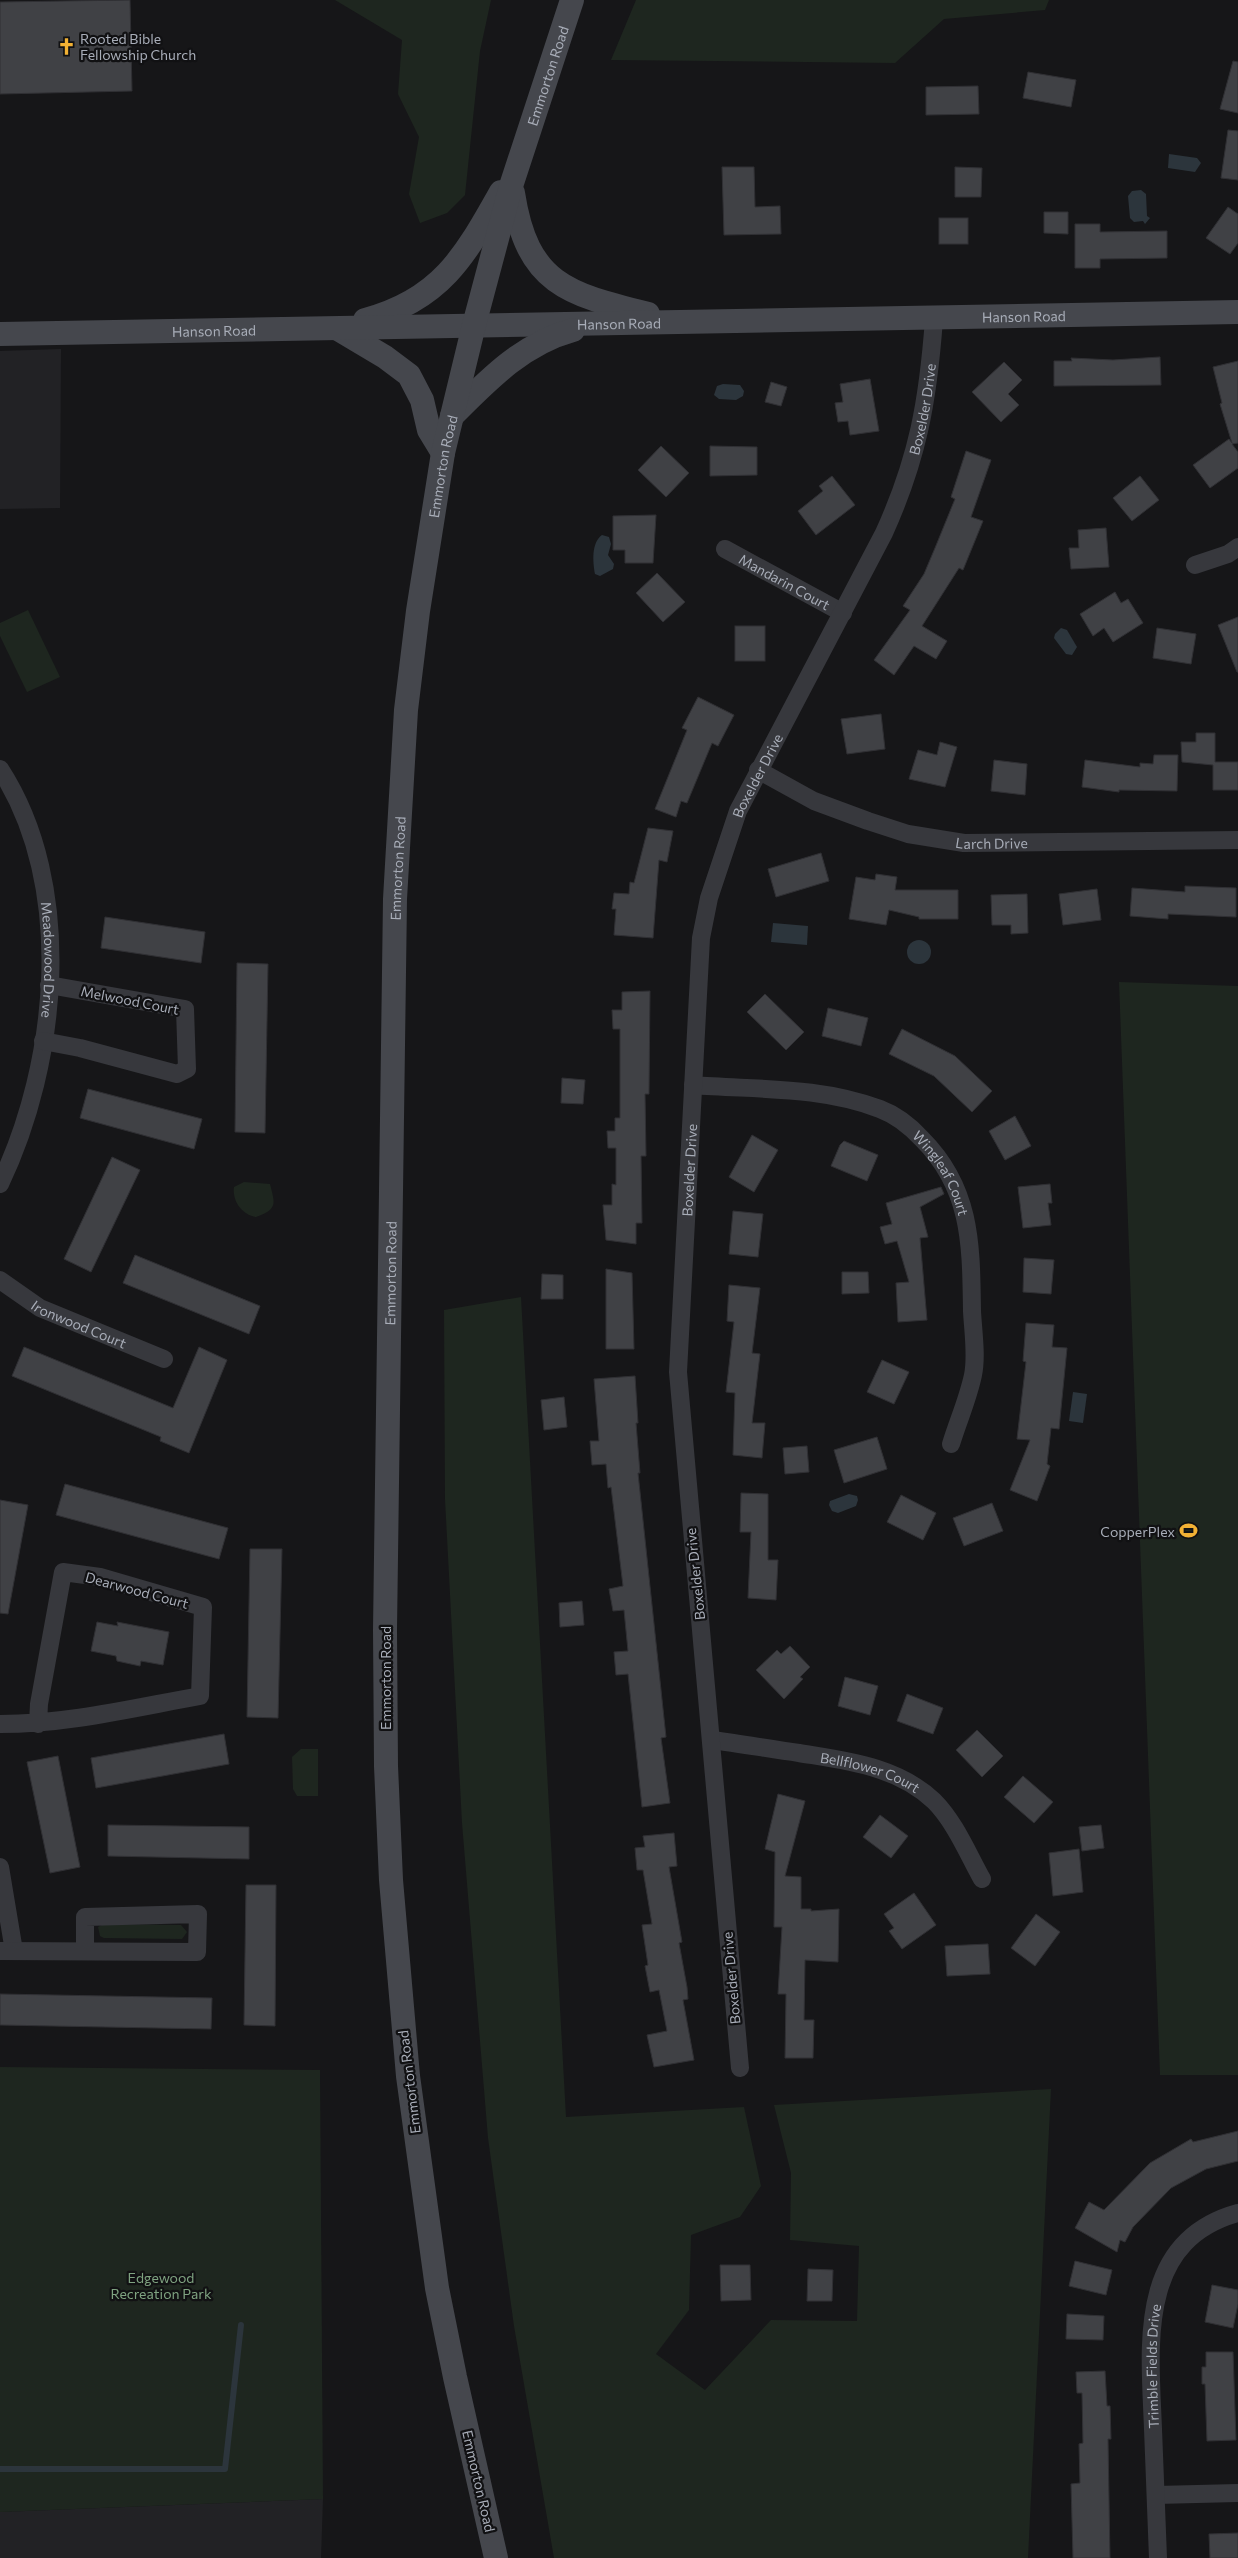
<svg xmlns="http://www.w3.org/2000/svg" width="1238" height="2558" viewBox="0 0 1238 2558" font-family="Commissioner,sans-serif">
<rect width="100%" height="100%" fill="#161618"/>
<g fill="#222225">
<polygon points="61,349 60,508 0,509 0,351"/>
<polygon points="323,2499 321,2558 0,2558 0,2512"/>
</g>
<g fill="#1e261f">
<polygon points="335,0 491,0 480,51 465,195 447,213 420,223 409,194 419,137 398,94 402,40"/>
<polygon points="636,0 1049,0 1045,10 944,19 895,63 611,60"/>
<polygon points="28,610 60,677 27,692 0,636 0,623"/>
<polygon points="1119,982 1238,986 1238,2075 1160,2075"/>
<path d="M244 1182 270 1184C275 1204 278 1209 256 1217 242 1215 232 1201 234 1187Z"/>
<polygon points="521,1297 566,2117 744,2107 761,2186 740,2217 691,2235 689,2310 656,2354 705,2390 771,2320 857,2321 859,2246 790,2240 791,2173 774,2105 1051,2089 1028,2558 554,2558 514,2326 488,2138 462,1823 445,1499 444,1310"/>
<polygon points="301,1749 318,1749 318,1796 297,1796 293,1789 292,1757"/>
<polygon points="104,1924 181,1925 187,1932 182,1939 104,1938 100,1936 98,1927"/>
<polygon points="0,2067 320,2070 323,2499 0,2512"/>
</g>
<g fill="#2c353c">
<polygon points="1169,154 1197,158 1201,163 1195,172 1168,168"/>
<polygon points="1141,190 1146,194 1147,216 1150,218 1145,224 1143,221 1134,222 1130,218 1128,196 1132,191"/>
<polygon points="723,384 740,385 744,391 743,396 736,400 719,399 714,395 717,386"/>
<path d="M602 535 609 537 611 544 608 555 614 564 613 569 600 576 595 574C593 562 591 543 602 535Z"/>
<polygon points="1061,628 1067,630 1077,647 1072,655 1066,654 1054,638 1055,634"/>
<polygon points="773,923 808,926 807,945 771,942"/>
<circle cx="919" cy="952" r="12"/>
<polygon points="1073,1392 1087,1394 1083,1423 1069,1421"/>
<polygon points="849,1494 857,1496 858,1500 856,1506 838,1513 832,1511 829,1505 830,1501"/>
</g>
<g fill="none" stroke-linecap="round" stroke-linejoin="round">
<polyline stroke="#2c353c" stroke-width="6" points="0,2469 225,2469 241,2325"/>
</g>
<g fill="#404145" stroke="#303034">
<polygon points="130,0 132,91 0,94 0,2"/>
<polygon points="1233,61 1238,62 1238,113 1220,109"/>
<polygon points="1028,72 1076,80 1071,107 1023,98"/>
<polygon points="978,86 979,114 926,115 926,87"/>
<polygon points="1228,130 1238,131 1238,180 1221,178"/>
<polygon points="722,167 754,167 755,207 780,206 781,234 724,235"/>
<polygon points="955,167 982,168 981,197 955,197"/>
<polygon points="1228,207 1238,214 1238,243 1230,254 1206,238"/>
<polygon points="1044,212 1068,212 1068,234 1044,233"/>
<rect x="939" y="218" width="29" height="26"/>
<polygon points="1075,224 1100,224 1100,232 1167,231 1167,258 1100,259 1100,268 1075,268"/>
<polygon points="1160,357 1161,385 1054,386 1054,361 1072,361 1071,358 1113,360"/>
<polygon points="1238,361 1238,443 1232,444 1238,452 1238,468 1210,488 1193,465 1229,439 1232,443 1220,404 1222,403 1213,367"/>
<polygon points="1004,362 1022,380 1008,394 1019,405 1001,422 972,392"/>
<polygon points="870,379 879,431 850,435 848,421 838,422 835,403 843,402 840,384"/>
<polygon points="771,382 787,387 781,406 765,402"/>
<polygon points="661,446 689,473 666,497 638,470"/>
<polygon points="710,446 757,447 757,475 710,476"/>
<polygon points="966,451 991,460 971,517 983,521 963,570 959,568 922,626 947,641 936,659 914,646 894,675 874,660 910,610 903,606 924,574 935,548 955,499 951,497"/>
<polygon points="832,476 855,505 816,535 798,511 823,491 819,486"/>
<polygon points="1140,476 1159,500 1132,521 1113,498"/>
<polygon points="656,515 653,563 625,563 625,550 613,550 613,516"/>
<polygon points="1106,528 1109,567 1071,569 1069,548 1079,548 1078,530"/>
<polygon points="657,573 685,602 663,622 636,593"/>
<polygon points="1115,592 1121,603 1128,599 1143,623 1113,642 1104,628 1093,636 1080,614"/>
<polygon points="1238,617 1238,672 1237,672 1218,625"/>
<rect x="735" y="626" width="30" height="35"/>
<polygon points="1157,628 1196,634 1191,664 1153,658"/>
<polygon points="698,697 734,715 718,746 712,743 687,803 681,801 676,817 655,809 687,730 682,728"/>
<polygon points="881,714 885,749 847,754 841,719"/>
<polygon points="1196,733 1215,733 1215,762 1238,762 1238,790 1213,790 1213,765 1182,762 1181,742 1196,742"/>
<polygon points="940,742 957,747 945,787 909,779 918,750 937,755"/>
<polygon points="1154,755 1178,755 1177,791 1119,790 1119,792 1082,787 1085,760 1140,767 1140,763 1153,764"/>
<polygon points="994,760 1027,764 1025,795 991,791"/>
<polygon points="648,828 673,831 667,862 659,860 653,938 614,935 616,909 612,909 614,893 629,894 630,882 634,883"/>
<polygon points="821,853 829,881 776,897 768,869"/>
<polygon points="876,874 897,877 895,890 958,890 958,919 919,919 919,917 889,910 886,925 849,919 856,877 875,880"/>
<polygon points="1185,886 1236,888 1236,917 1168,914 1168,919 1130,916 1132,888 1185,892"/>
<polygon points="1097,889 1101,920 1063,925 1059,894"/>
<polygon points="1027,894 1028,933 1011,934 1011,925 992,925 991,895"/>
<polygon points="105,917 205,932 201,963 101,948"/>
<polygon points="237,963 268,964 265,1133 235,1132"/>
<polygon points="650,991 649,1094 645,1094 646,1156 641,1156 642,1223 636,1223 636,1244 606,1240 603,1205 612,1205 612,1184 616,1185 616,1148 608,1148 607,1131 615,1131 615,1118 620,1118 620,1029 613,1029 612,1010 622,1010 622,992"/>
<polygon points="765,994 804,1032 786,1050 747,1012"/>
<polygon points="828,1008 868,1018 861,1046 822,1036"/>
<polygon points="902,1029 955,1056 992,1091 972,1112 934,1076 889,1054"/>
<polygon points="562,1078 585,1080 583,1104 561,1103"/>
<polygon points="88,1089 202,1119 194,1149 80,1118"/>
<polygon points="1015,1116 1031,1146 1005,1160 989,1131"/>
<polygon points="752,1135 778,1150 754,1192 729,1177"/>
<polygon points="844,1141 878,1155 867,1181 831,1166 840,1145"/>
<polygon points="112,1157 140,1170 91,1272 64,1259"/>
<polygon points="1050,1184 1052,1203 1048,1203 1051,1225 1023,1228 1018,1187"/>
<polygon points="941,1187 944,1194 920,1207 928,1237 920,1238 927,1320 898,1322 896,1283 909,1282 897,1241 885,1244 880,1227 892,1224 886,1203"/>
<polygon points="733,1211 763,1214 758,1257 729,1254"/>
<polygon points="135,1255 260,1306 249,1334 123,1283"/>
<polygon points="1024,1258 1054,1260 1051,1294 1023,1292"/>
<polygon points="606,1269 632,1273 634,1349 606,1349"/>
<polygon points="842,1272 868,1272 869,1293 842,1294"/>
<polygon points="542,1274 563,1275 563,1299 541,1299"/>
<polygon points="729,1285 760,1288 752,1353 760,1354 752,1423 765,1423 762,1458 733,1455 735,1393 726,1392 734,1322 727,1321"/>
<polygon points="1026,1323 1054,1325 1052,1347 1067,1348 1059,1429 1051,1428 1047,1464 1050,1466 1037,1501 1010,1490 1030,1440 1017,1439 1026,1362 1023,1361"/>
<polygon points="24,1347 173,1408 199,1347 227,1360 189,1453 160,1441 161,1437 12,1376"/>
<polygon points="882,1360 909,1372 894,1404 867,1392"/>
<polygon points="635,1376 638,1423 636,1423 640,1473 638,1473 666,1737 661,1738 670,1803 642,1807 628,1674 616,1675 614,1652 628,1651 624,1610 613,1611 609,1589 623,1586 611,1487 608,1488 606,1464 592,1465 590,1441 599,1441 594,1379"/>
<polygon points="564,1397 567,1427 544,1430 541,1400"/>
<polygon points="877,1437 887,1469 844,1483 834,1450"/>
<polygon points="807,1446 809,1472 785,1474 783,1448"/>
<polygon points="65,1484 228,1528 219,1559 56,1515"/>
<polygon points="741,1493 768,1494 768,1560 778,1560 776,1600 748,1598 751,1532 740,1532"/>
<polygon points="901,1495 936,1513 923,1540 887,1522"/>
<polygon points="0,1500 28,1505 8,1614 0,1613"/>
<polygon points="992,1503 1003,1531 964,1546 953,1518"/>
<polygon points="250,1549 282,1549 278,1718 247,1717"/>
<polygon points="582,1601 584,1625 560,1627 559,1603"/>
<polygon points="97,1622 118,1626 117,1622 169,1632 163,1665 141,1661 140,1666 117,1661 116,1656 91,1651"/>
<polygon points="790,1646 810,1667 800,1677 803,1679 784,1699 756,1670 777,1650 781,1654"/>
<polygon points="845,1677 878,1686 870,1715 838,1706"/>
<polygon points="907,1694 943,1708 933,1734 897,1721"/>
<polygon points="977,1730 1003,1756 982,1777 956,1750"/>
<polygon points="224,1734 229,1764 96,1788 91,1758"/>
<polygon points="58,1756 80,1867 50,1873 27,1762"/>
<polygon points="1023,1776 1053,1802 1034,1823 1004,1797"/>
<polygon points="778,1794 805,1801 785,1876 801,1877 801,1909 811,1909 811,1911 839,1909 838,1962 805,1960 804,2020 814,2020 813,2058 785,2058 786,1994 778,1994 782,1927 774,1927 775,1852 765,1849"/>
<polygon points="880,1815 908,1836 891,1858 863,1837"/>
<polygon points="108,1825 249,1827 249,1859 108,1856"/>
<polygon points="1101,1825 1104,1848 1082,1851 1079,1827"/>
<polygon points="674,1833 677,1866 669,1867 682,1942 679,1943 687,1987 688,1999 683,2000 694,2060 654,2067 647,2035 667,2031 659,1990 650,1992 645,1966 648,1965 642,1925 652,1924 643,1870 637,1870 635,1848 645,1847 643,1836"/>
<polygon points="1079,1849 1083,1892 1053,1896 1049,1853"/>
<polygon points="246,1885 276,1885 275,2026 244,2025"/>
<polygon points="914,1893 936,1925 902,1949 889,1931 894,1928 884,1914"/>
<polygon points="1036,1914 1060,1932 1035,1966 1011,1948"/>
<polygon points="988,1944 990,1974 947,1976 945,1946"/>
<polygon points="0,1994 212,1998 211,2029 0,2025"/>
<polygon points="1238,2131 1238,2161 1206,2169 1171,2188 1133,2227 1125,2242 1120,2240 1117,2252 1075,2228 1089,2202 1104,2210 1150,2163 1191,2139 1193,2142"/>
<polygon points="1075,2261 1112,2270 1106,2295 1069,2286"/>
<polygon points="720,2265 750,2265 751,2300 721,2301"/>
<polygon points="808,2269 833,2270 832,2301 807,2301"/>
<polygon points="1212,2285 1238,2290 1238,2304 1233,2328 1205,2322"/>
<polygon points="1067,2314 1104,2316 1103,2340 1066,2339"/>
<polygon points="1206,2352 1233,2352 1236,2440 1207,2441 1205,2384 1202,2384 1202,2367 1206,2367"/>
<polygon points="1105,2371 1107,2406 1110,2406 1111,2439 1108,2439 1110,2558 1073,2558 1071,2484 1080,2483 1079,2444 1083,2443 1082,2393 1077,2393 1076,2372"/>
<polygon points="1238,2533 1238,2558 1210,2558 1209,2534"/>
</g>
<g fill="none" stroke-linecap="round" stroke-linejoin="round">
<g stroke="#37383d" stroke-width="18">
<path id="s1" d="M725 549 843 613"/>
<polyline points="1195,565 1228,554 1238,547"/>
<path id="s2" d="M0 769C76 886 58 1063 0 1184"/>
<path id="s3" d="M758 770 814 801 868 821 908 834 964 843 1238 840"/>
<polyline points="43,1041 80,1048 177,1074 187,1069 185,1009 49,985"/>
<path id="s4" d="M693 1085C756 1090 820 1086 880 1109 896 1115 911 1127 922 1139 972 1189 971 1246 972 1311 973 1331 977 1356 973 1375 968 1399 958 1421 951 1444"/>
<path id="s5" d="M0 1280 40 1308 164 1359"/>
<path d="M0 1724C68 1724 133 1708 200 1696L203 1607 100 1577 63 1572 39 1704 38 1724"/>
<path id="s6" d="M712 1740C742 1744 770 1749 799 1753 847 1761 897 1766 934 1801 955 1822 968 1854 982 1879"/>
<polyline points="0,1867 14,1951"/>
<polyline points="0,1951 197,1952 198,1914 85,1917 85,1951"/>
<path id="s7" d="M740 2068 678 1372 701 938 709 898 738 811 884 533C918 458 928 401 934 319"/>
<polyline points="1156,2495 1238,2493"/>
<path id="s8" d="M1158 2558C1156 2515 1155 2472 1153 2429 1150 2347 1136 2241 1238 2213"/>
</g>
<g stroke="#45474d" stroke-width="24">
<path d="M513 193C527 284 567 294 648 314"/>
<path d="M365 320C441 300 465 256 501 192"/>
<polyline points="338,329 385,357 409,375 422,400 429,430 443,453"/>
<path id="s9" d="M0 334 1238 312"/>
<path d="M452 416C488 380 522 344 573 330"/>
<path id="s10" d="M496 2558 455 2377 437 2288 408 2076 391 1880 386 1766 385 1630 395 899 406 710 418 611 443 453 474 325 511 186 572 0"/>
</g>
</g>
<defs>
<symbol id="church-bare" viewBox="-9 -9 18 18"><path d="M-1.2-6h2.4v3.5h3.3v2.4h-3.3V6h-2.4V-.1h-3.3v-2.4h3.3Z" fill="#f2b134" stroke="#111113" stroke-width="2.5" paint-order="stroke"/></symbol>
<symbol id="stadium-bare" viewBox="-9 -9 18 18"><path d="M0-5a6.5 5 0 1 0 0 10a6.5 5 0 1 0 0-10ZM-3.5-1.8h7v3.6h-7Z" fill="#f2b134" stroke="#111113" stroke-width="2.5" paint-order="stroke"/></symbol>
</defs>
<g fill-rule="evenodd">
<use href="#church-bare" x="54" y="34" width="25" height="25"/>
<use href="#stadium-bare" x="1176" y="1518" width="25" height="25"/>
</g>
<g text-anchor="middle" dominant-baseline="central" stroke-width="4.5" stroke-linejoin="round" paint-order="stroke">
<g font-size="14" fill="#a8adb8" stroke="#111113" text-anchor="start">
<text x="80" y="38">Rooted Bible<tspan x="80" dy="16">Fellowship Church</tspan></text>
<text x="1175" y="1531" text-anchor="end">CopperPlex</text>
</g>
<g font-size="14" fill="#a8adb8" stroke="#111113">
<text stroke="none"><textPath href="#s10" startOffset="2509">Emmorton Road</textPath></text>
<text stroke="none"><textPath href="#s9" startOffset="1024">Hanson Road</textPath></text>
<text stroke="none"><textPath href="#s9" startOffset="619">Hanson Road</textPath></text>
<text stroke="none"><textPath href="#s9" startOffset="214">Hanson Road</textPath></text>
<text stroke="none"><textPath href="#s7" startOffset="1710">Boxelder Drive</textPath></text>
<text stroke="none"><textPath href="#s10" startOffset="2104">Emmorton Road</textPath></text>
<text stroke="none"><textPath href="#s1" startOffset="68">Mandarin Court</textPath></text>
<text stroke="none"><textPath href="#s7" startOffset="1306">Boxelder Drive</textPath></text>
<text stroke="none"><textPath href="#s3" startOffset="248">Larch Drive</textPath></text>
<text stroke="none"><textPath href="#s10" startOffset="1699">Emmorton Road</textPath></text>
<text stroke="none"><textPath href="#s2" startOffset="200">Meadowood Drive</textPath></text>
<text transform="translate(130 1000) rotate(11)">Melwood Court</text>
<text stroke="none"><textPath href="#s7" startOffset="901">Boxelder Drive</textPath></text>
<text stroke="none"><textPath href="#s4" startOffset="281">Wingleaf Court</textPath></text>
<text stroke="none"><textPath href="#s10" startOffset="1294">Emmorton Road</textPath></text>
<text stroke="none"><textPath href="#s5" startOffset="91">Ironwood Court</textPath></text>
<text transform="translate(695 1574) rotate(-96)">Boxelder Drive</text>
<text transform="translate(137 1590) rotate(15)">Dearwood Court</text>
<text transform="translate(385 1678) rotate(-90)">Emmorton Road</text>
<text stroke="none"><textPath href="#s6" startOffset="162">Bellflower Court</textPath></text>
<text transform="translate(731 1978) rotate(-95)">Boxelder Drive</text>
<text transform="translate(409 2082) rotate(-97)">Emmorton Road</text>
<text stroke="none"><textPath href="#s8" startOffset="192">Trimble Fields Drive</textPath></text>
<text transform="translate(479 2481) rotate(77)">Emmorton Road</text>
</g>
<g font-size="14" fill="#7fa381" stroke="#111113">
<text x="161" y="2277">Edgewood<tspan x="161" dy="16">Recreation Park</tspan></text>
</g>
</g>
</svg>
